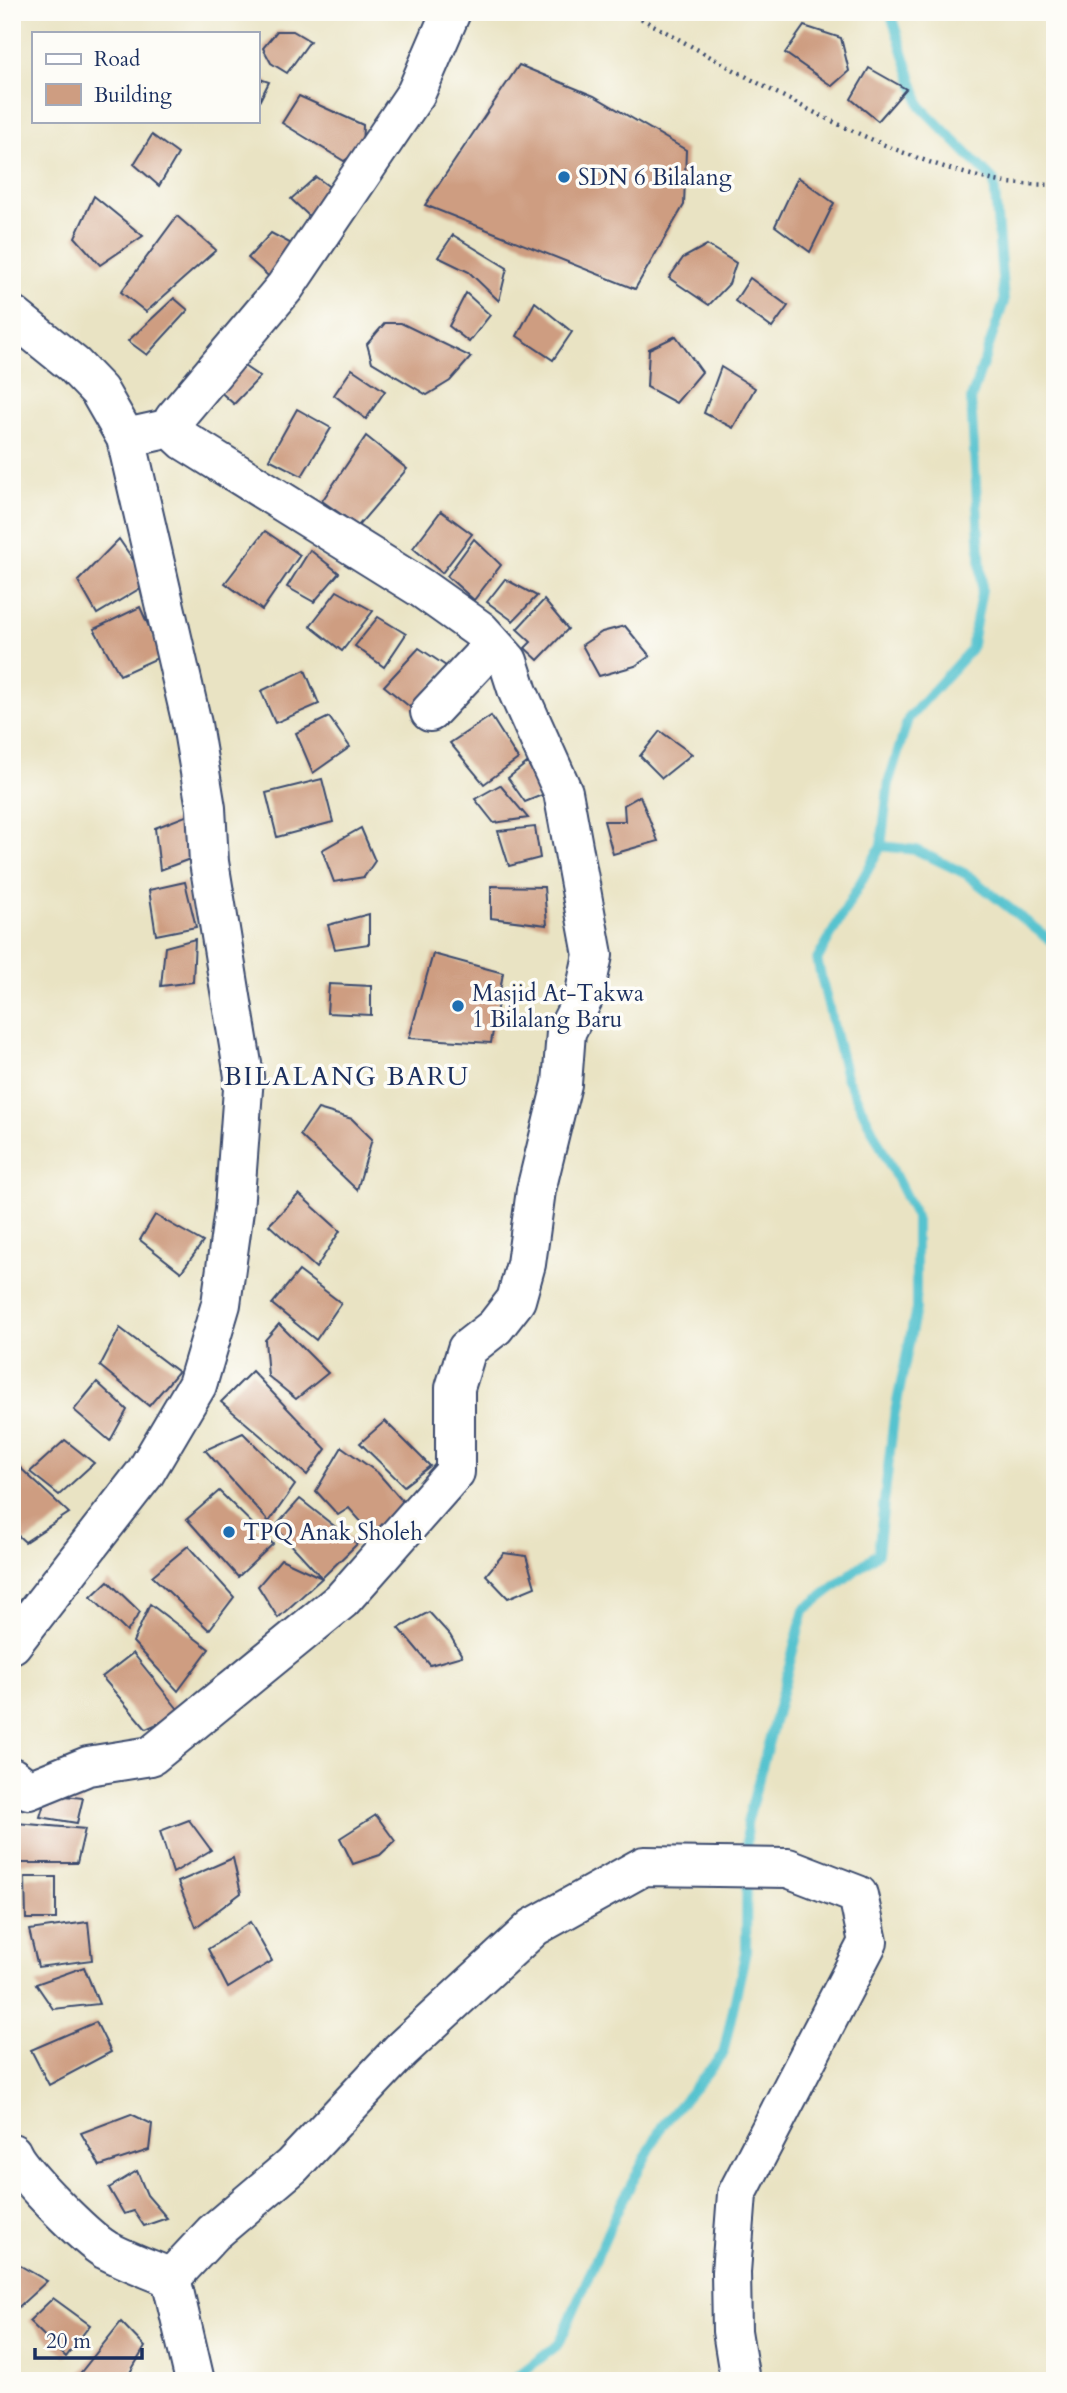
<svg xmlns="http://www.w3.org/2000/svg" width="1067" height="2393" viewBox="0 0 1067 2393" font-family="Cardo,serif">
<rect width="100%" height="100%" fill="#fdfcf7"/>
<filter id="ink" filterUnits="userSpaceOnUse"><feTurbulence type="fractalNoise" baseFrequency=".0143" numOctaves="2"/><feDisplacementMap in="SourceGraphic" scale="14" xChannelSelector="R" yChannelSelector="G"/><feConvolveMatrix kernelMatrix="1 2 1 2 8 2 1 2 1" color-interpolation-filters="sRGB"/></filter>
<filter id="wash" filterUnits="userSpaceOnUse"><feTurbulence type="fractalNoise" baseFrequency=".00686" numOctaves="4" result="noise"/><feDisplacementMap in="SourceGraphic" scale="28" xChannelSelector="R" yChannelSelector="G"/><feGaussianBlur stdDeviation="1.57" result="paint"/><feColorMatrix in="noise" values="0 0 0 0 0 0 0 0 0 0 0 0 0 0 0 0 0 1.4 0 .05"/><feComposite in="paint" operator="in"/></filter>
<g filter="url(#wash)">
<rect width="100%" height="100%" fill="#e9e3c3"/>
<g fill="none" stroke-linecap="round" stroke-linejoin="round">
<g stroke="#57c3cf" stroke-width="10">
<polyline points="881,846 916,850 966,874 1055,944"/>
<polyline points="511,2381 559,2344 616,2213 662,2126 723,2054 746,1951 747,1823 804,1610 878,1553 894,1417 916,1309 916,1217 846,1077 817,960 881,846 889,781 908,719 971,649 982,589 971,399 1004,302 994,181 921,107 890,12"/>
</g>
</g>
<g id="blocks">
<g fill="#ce9d81">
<polygon points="804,26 841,38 849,71 832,86 785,53"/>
<polygon points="277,31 293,31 310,41 287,73 271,63 263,48"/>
<polygon points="519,65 594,96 686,150 684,205 635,289 425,205"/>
<polygon points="869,68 906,89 878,121 851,99"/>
<polygon points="257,78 269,82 257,106"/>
<polygon points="299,96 363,125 362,148 344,161 282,123"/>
<polygon points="152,135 178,154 159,186 134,164"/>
<polygon points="316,177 346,199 324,230 291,199"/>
<polygon points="798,177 834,203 810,252 775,226"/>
<polygon points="94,196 143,236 100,265 75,237"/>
<polygon points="177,216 216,250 146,312 121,292"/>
<polygon points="271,233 301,249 274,281 248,258"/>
<polygon points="453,235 507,268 499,301 469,272 438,257"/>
<polygon points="707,245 736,263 729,284 709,305 669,278 683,258"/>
<polygon points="750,278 788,306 772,328 735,301"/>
<polygon points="466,293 490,315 469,342 449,326"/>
<polygon points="174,298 188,310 147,355 128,341"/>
<polygon points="535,302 572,332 553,360 517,336"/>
<polygon points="385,323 401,323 471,357 450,381 427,395 372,362 367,344"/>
<polygon points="676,336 702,372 676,403 647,387 649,349"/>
<polygon points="235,360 260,377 234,404 216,388"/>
<polygon points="721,367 755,388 733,428 704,413"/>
<polygon points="352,369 385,391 366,419 334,395"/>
<polygon points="297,409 331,428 302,476 269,459"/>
<polygon points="366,436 407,469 358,526 322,501"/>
<polygon points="441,511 472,534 442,573 413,548"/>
<polygon points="265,531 300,555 262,610 225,583"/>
<polygon points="119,539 149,583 97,614 78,581"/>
<polygon points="474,539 501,565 474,600 447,576"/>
<polygon points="310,550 339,573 314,602 287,587"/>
<polygon points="505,579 537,596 513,621 487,602"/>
<polygon points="337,591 373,611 342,651 310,626"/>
<polygon points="544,600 568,629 538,660 525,648 531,642 517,629"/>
<polygon points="140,607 162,656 120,675 94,629"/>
<polygon points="378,617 406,634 384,667 355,646"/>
<polygon points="625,626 650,656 635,666 599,676 582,645 602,632"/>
<polygon points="419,648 446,666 415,711 384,686"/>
<polygon points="305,670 319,704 275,723 261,691"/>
<polygon points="491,716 518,759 484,784 450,743"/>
<polygon points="329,717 350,747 313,773 296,733"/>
<polygon points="660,731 692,754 662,778 640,756"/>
<polygon points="527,763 547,793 525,802 508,778"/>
<polygon points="322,779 333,822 277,837 266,793"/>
<polygon points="500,785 528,818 494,823 475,799"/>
<polygon points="640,796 658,841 613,854 604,821 625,821 624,805"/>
<polygon points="188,815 198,856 160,870 155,828"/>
<polygon points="535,827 540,858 509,866 498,831"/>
<polygon points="361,828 375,861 364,877 334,882 322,850"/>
<polygon points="185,882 196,927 156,935 149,890"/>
<polygon points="491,886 544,887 547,925 491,918"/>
<polygon points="369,914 369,944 335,949 328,925"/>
<polygon points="195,939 193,982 161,986 165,947"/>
<polygon points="433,954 503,973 491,1043 409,1038"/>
<polygon points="329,984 371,986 371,1015 327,1013"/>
<polygon points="318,1109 352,1119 372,1139 357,1190 300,1135"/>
<polygon points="299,1194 340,1231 316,1268 269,1225"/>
<polygon points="155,1215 203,1242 181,1272 140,1240"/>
<polygon points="299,1271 341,1303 316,1340 272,1304"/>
<polygon points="279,1324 328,1373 296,1399 268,1376 265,1340"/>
<polygon points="120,1328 178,1372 149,1406 100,1366"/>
<polygon points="252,1371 326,1449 307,1475 221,1402"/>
<polygon points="97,1382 127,1410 110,1441 74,1410"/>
<polygon points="385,1421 430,1466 404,1486 360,1443"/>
<polygon points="243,1433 295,1485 269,1522 205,1450"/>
<polygon points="65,1440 94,1463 59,1495 30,1472"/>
<polygon points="342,1447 378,1473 405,1504 372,1534 349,1508 338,1515 316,1491"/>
<polygon points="15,1463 69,1513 25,1542 12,1530 12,1465"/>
<polygon points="219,1491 273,1544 238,1577 187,1519"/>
<polygon points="300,1499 357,1544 322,1578 278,1618 258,1586 281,1559 322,1578 275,1527"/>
<polygon points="188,1546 234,1597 209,1630 152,1576"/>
<polygon points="504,1553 526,1556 535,1587 508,1598 486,1575"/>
<polygon points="108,1581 140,1612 127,1632 91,1597"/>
<polygon points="150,1604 209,1649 178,1691 133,1642"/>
<polygon points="429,1612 450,1635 462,1656 430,1665 399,1628"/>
<polygon points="133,1653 181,1713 146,1729 102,1677"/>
<polygon points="47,1794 83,1798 77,1823 40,1817"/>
<polygon points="376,1815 395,1841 380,1855 353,1864 340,1838"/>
<polygon points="189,1820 211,1850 173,1873 160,1831"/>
<polygon points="16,1823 85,1829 77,1863 12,1863"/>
<polygon points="233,1858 241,1893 196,1927 178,1882"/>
<polygon points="25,1877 56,1877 56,1919 26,1919"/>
<polygon points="88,1922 92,1960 38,1967 29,1930"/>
<polygon points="250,1922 272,1961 228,1988 208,1949"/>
<polygon points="84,1967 99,2004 53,2009 36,1984"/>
<polygon points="96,2022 111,2052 49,2085 31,2050"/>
<polygon points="131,2114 152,2124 149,2150 100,2166 81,2133"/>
<polygon points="137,2171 147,2195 167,2218 144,2226 134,2211 124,2214 109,2188"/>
<polygon points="12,2261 47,2281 12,2313"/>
<polygon points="53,2298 90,2325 66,2357 29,2321"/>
<polygon points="121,2322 145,2347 125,2381 74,2381"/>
</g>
</g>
</g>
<g filter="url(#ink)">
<use href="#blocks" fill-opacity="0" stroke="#3a4a6d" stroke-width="2"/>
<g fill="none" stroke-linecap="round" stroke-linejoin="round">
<defs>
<g id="street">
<polyline points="12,315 74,365 99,391 126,438 192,724 206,808 209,862 244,1076 234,1210 221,1304 197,1385 145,1473 12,1644"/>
<polyline points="171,428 174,419 285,287 416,93 451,12"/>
<polyline points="430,712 493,645"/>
<polyline points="12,1777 29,1790 88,1766 151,1756 342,1600 455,1472 455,1388 467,1349 495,1327 516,1300 526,1264 536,1190 562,1084 566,1032 584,997 593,955 563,792 518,692 508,661 480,630 421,588 185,441 171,428 126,438"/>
<path d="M12 2153C20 2173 87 2239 106 2250 127 2261 150 2269 171 2278L213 2233 292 2166 401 2050 534 1927 644 1866 788 1868 858 1895 868 1942 737 2194 731 2272 732 2331 740 2381"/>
<polyline points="171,2278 195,2381"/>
</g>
</defs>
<use href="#street" stroke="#3a4a6d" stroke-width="42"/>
<path stroke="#3a4a6d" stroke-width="4.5" stroke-dasharray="2 5" stroke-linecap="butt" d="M629 12C743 73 865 151 991 180 1011 185 1034 184 1055 185"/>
<use href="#street" stroke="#fff" stroke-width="38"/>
</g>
</g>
<g fill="#1f6fb2" stroke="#fdfcf7" stroke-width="2.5">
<circle cx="564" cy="177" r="7"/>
<circle cx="458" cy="1006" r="7"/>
<circle cx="229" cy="1532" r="7"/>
</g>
<g text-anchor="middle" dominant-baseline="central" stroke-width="7" stroke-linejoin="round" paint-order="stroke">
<g font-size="23" fill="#1b2f5e" stroke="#fdfcf7" text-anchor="start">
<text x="578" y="177">SDN 6 Bilalang</text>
<text x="472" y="993">Masjid At-Takwa<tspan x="472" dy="26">1 Bilalang Baru</tspan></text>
<text x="243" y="1532">TPQ Anak Sholeh</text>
</g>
<g font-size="26" letter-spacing="2" fill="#1b2f5e" stroke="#fdfcf7">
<text x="347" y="1076">BILALANG BARU</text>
</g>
</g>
<rect width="1067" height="2393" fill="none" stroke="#fdfcf7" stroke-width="42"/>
<rect x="32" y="32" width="228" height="91" fill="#fdfcf7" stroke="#a3aaba" stroke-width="2"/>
<rect x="46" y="54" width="35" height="10" fill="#ffffff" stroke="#a3aaba" stroke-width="2"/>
<text x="94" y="66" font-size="21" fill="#1b2f5e">Road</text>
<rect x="46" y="84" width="35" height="21" fill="#ce9d81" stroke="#a3aaba" stroke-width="2"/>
<text x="94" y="102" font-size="21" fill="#1b2f5e">Building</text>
<path d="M35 2348v10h107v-10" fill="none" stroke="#1b2f5e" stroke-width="3.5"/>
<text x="46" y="2348" font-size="21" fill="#1b2f5e" stroke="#fdfcf7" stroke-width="5" paint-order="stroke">20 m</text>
</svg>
